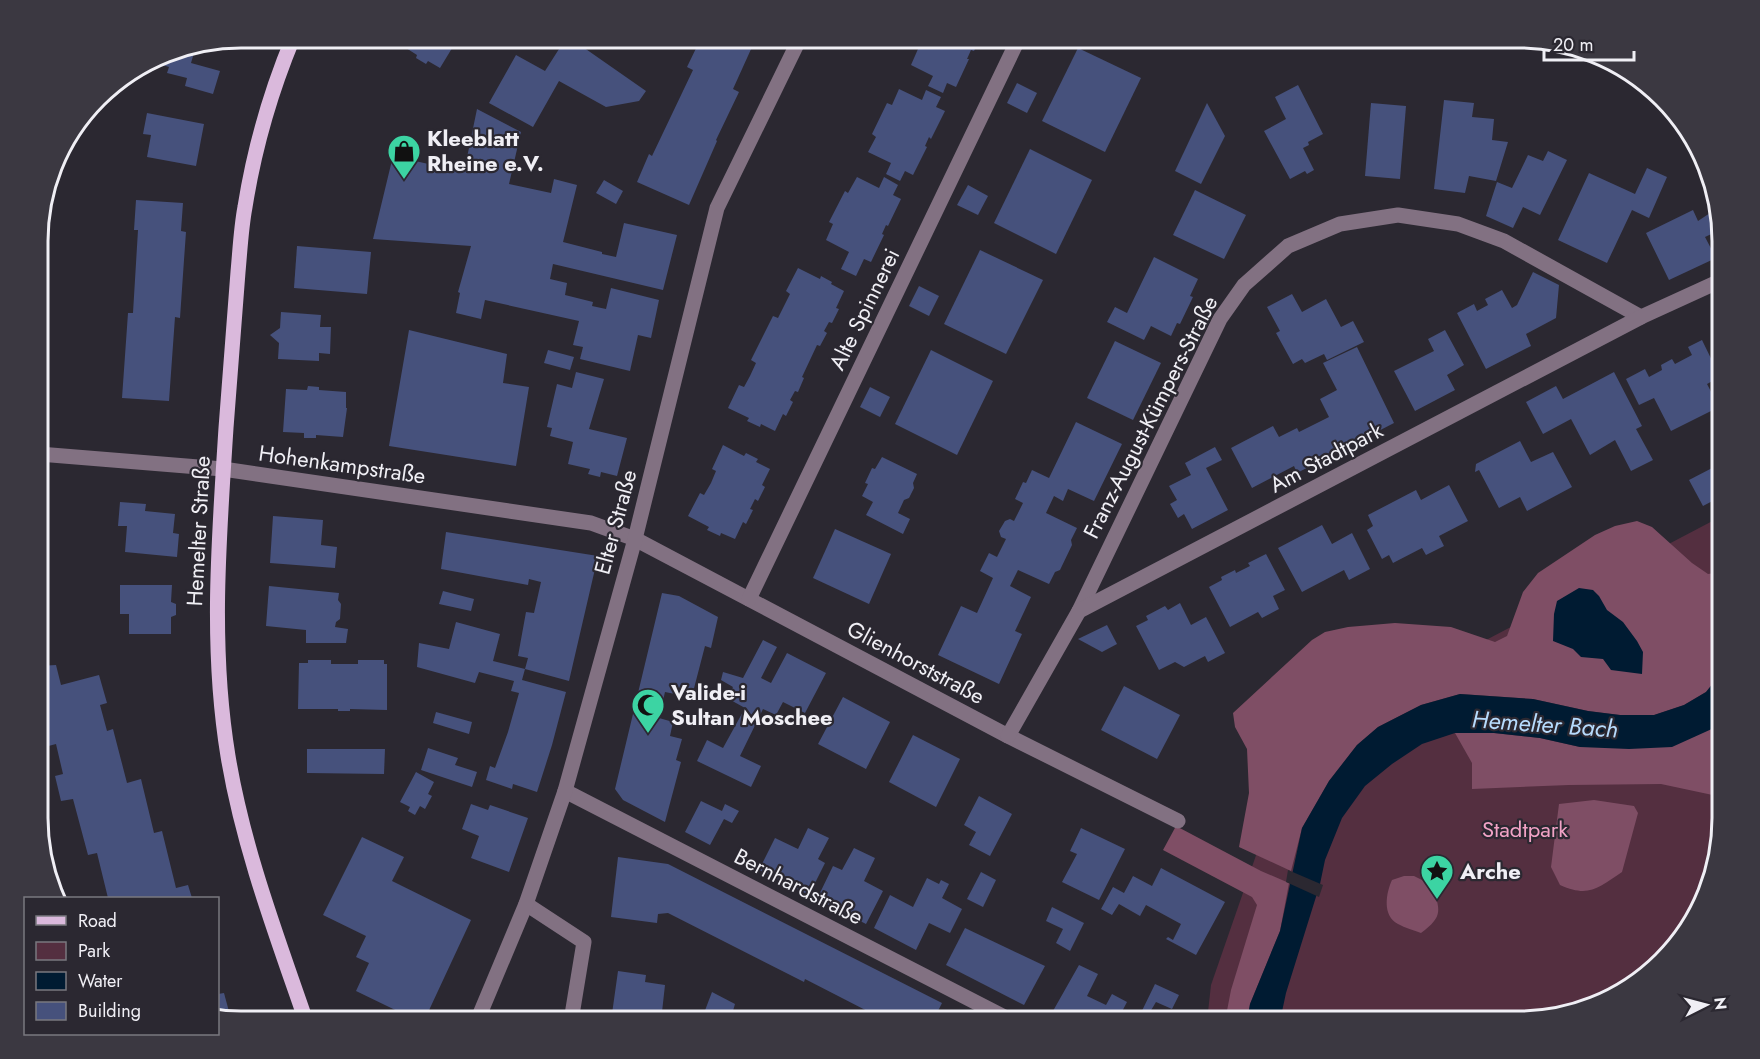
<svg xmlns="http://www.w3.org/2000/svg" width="1760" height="1059" viewBox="0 0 1760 1059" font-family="Jost,sans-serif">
<rect width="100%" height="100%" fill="#2b2831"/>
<polygon fill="#542f40" points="1722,516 1722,831 1695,920 1621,994 1532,1021 1207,1021 1211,985 1296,740"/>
<g fill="#7f4e65">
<polygon points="1637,521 1652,527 1692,563 1708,574 1722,572 1722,672 1706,692 1684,705 1654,715 1620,715 1588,711 1533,699 1460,694 1421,705 1378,727 1357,745 1329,781 1302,828 1291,871 1239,847 1249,793 1247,749 1235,727 1233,713 1312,640 1325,632 1348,627 1395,623 1451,627 1495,642 1507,636 1523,592 1538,573 1595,535 1615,526"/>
<polygon points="1722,721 1722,797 1661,784 1569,785 1472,789 1472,763 1455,733 1494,733 1540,738 1580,747 1714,728"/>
<path d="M1594 800 1634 806 1638 813 1622 872C1598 888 1589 898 1560 885L1551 867 1559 804Z"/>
<polygon points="1176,826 1261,871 1289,883 1280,931 1250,1004 1247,1021 1225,1021 1231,990 1257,905 1252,897 1163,850"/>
<path d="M1404 876H1414L1432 885C1440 910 1444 916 1421 933 1414 930 1405 928 1398 924 1382 916 1386 893 1392 880Z"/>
</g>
<g fill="#001b32">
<polygon points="1579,588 1593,590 1599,596 1607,610 1623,622 1637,641 1643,652 1642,674 1611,670 1603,659 1581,657 1573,649 1553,641 1554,614 1557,601"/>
<polygon points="1722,672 1722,721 1714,728 1672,747 1629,749 1580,747 1540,738 1494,733 1455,733 1422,744 1392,764 1365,786 1342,818 1325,860 1320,884 1286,993 1280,1021 1247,1021 1250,1004 1280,931 1302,828 1329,781 1357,745 1378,727 1421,705 1460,694 1533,699 1588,711 1620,715 1654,715 1684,705 1706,692"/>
</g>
<polygon fill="#2b2831" points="1288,870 1323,885 1319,897 1286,882"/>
<g fill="#46517c">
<polygon points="411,38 466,38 463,43 457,40 440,68 428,61 426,64 416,58 417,55 406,48"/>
<polygon points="566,38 570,38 646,91 639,101 606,107 559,81 533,127 489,103 516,55 545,71"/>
<polygon points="701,38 760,38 755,48 752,47 733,89 739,92 716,140 717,141 689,205 637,182 649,154 652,156 693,70 687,67"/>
<polygon points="919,38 980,38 974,51 971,50 967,59 969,59 956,87 947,83 943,93 928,86 933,76 911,65 918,49 914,47"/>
<polygon points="196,46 191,63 220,71 213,94 185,86 187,78 167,73 169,67 150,61 163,53"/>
<polygon points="1078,48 1141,78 1105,152 1042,121"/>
<polygon points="1017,83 1037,93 1027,113 1007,103"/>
<polygon points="1298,85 1323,134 1308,142 1309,145 1303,148 1314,170 1307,174 1305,171 1290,179 1264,131 1286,119 1275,97"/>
<polygon points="899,89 922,100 926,90 941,97 936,107 945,111 931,139 929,137 925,146 927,147 913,175 905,171 900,181 886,174 891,163 868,152 876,137 872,134 887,103 892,105"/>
<polygon points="1444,100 1474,103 1472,117 1494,119 1492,140 1508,142 1496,181 1469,176 1465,193 1434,189"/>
<polygon points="1207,103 1225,136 1201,184 1175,171"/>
<polygon points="1371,103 1406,106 1400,179 1365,176"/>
<polygon points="477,109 521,132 509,184 551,193 554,179 577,185 563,242 602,252 602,254 616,257 624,223 677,235 663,290 553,264 550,279 567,283 565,295 593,302 592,306 606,309 611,288 659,300 651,338 638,335 630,371 580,359 583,347 573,345 579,321 485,300 481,319 456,313 460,293 458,292 471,246 373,239 393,156 464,172"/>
<polygon points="147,113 204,124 196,166 147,157 151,135 143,134"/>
<polygon points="1030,149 1092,180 1056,254 994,223"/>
<polygon points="1548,151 1567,160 1540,215 1523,207 1513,228 1486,216 1497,182 1512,188 1528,155 1543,161"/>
<polygon points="1647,168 1667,177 1649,218 1632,210 1607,263 1558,240 1589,173 1635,194"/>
<polygon points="857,177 879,188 884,177 898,185 893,195 901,199 888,226 886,225 882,234 884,235 871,262 864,259 856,276 841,269 849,252 826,240 833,224 829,222 845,191 848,193"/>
<polygon points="604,180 623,191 616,204 596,193"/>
<polygon points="968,185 988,196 978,215 957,205"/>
<polygon points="1195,190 1246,215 1224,259 1173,235"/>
<polygon points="136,200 183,203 181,231 186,232 184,260 180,318 175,317 169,401 122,398 128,313 133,313 138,230 134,230"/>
<polygon points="1693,210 1698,221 1713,211 1718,213 1722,229 1705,237 1716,258 1669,280 1646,233"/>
<polygon points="39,217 43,217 41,242 39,242"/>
<polygon points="297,246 371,252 367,294 294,288"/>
<polygon points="980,250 1043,280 1006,354 944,324"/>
<polygon points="1154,257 1198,279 1190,296 1193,297 1180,324 1177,323 1171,336 1151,326 1144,340 1107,322 1115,307 1127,313"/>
<polygon points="798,268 820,279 821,276 832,282 831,284 844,291 836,308 839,309 832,323 829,322 824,331 827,333 820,346 817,345 802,377 804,378 798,392 795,391 790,400 793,402 786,416 783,414 775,431 761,424 760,427 747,421 749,418 728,408 739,385 744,387 750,376 756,363 751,360 773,316 778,318 790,294 786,291"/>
<polygon points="1533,272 1559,285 1556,318 1526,334 1531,346 1486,369 1457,313 1474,304 1477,311 1488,305 1485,299 1502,290 1512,308 1517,305"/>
<polygon points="919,286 939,296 929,316 909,306"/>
<polygon points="1292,294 1302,312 1326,299 1341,327 1353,321 1364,342 1327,360 1324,354 1305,363 1302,359 1293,364 1276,333 1280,331 1267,307"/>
<polygon points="281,312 321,315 320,327 331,327 330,354 319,353 319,361 278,359 279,343 270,335 280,328"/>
<polygon points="409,330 507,354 503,383 529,387 516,466 389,446"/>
<polygon points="1445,330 1464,365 1447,375 1455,390 1415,411 1394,371 1434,351 1428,339"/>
<polygon points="1702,340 1720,377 1707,384 1719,407 1671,431 1654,398 1639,405 1626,379 1645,369 1649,377 1662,370 1661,365 1672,359 1675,364 1692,355 1688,347"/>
<polygon points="1115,341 1161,363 1133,420 1087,398"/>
<polygon points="1357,347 1394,423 1297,473 1294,466 1252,488 1231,448 1273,426 1279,437 1297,428 1299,432 1329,417 1320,399 1337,390 1323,363"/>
<polygon points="548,350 574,357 570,370 544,363"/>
<polygon points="931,350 993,381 957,455 895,424"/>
<polygon points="576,372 604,379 589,429 627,438 617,476 601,472 600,477 588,474 590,469 568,464 573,442 550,436 552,428 547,427 557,384 572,388"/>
<polygon points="1614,372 1642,426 1636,429 1653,460 1631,471 1615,440 1590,455 1571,419 1543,434 1526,402 1556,386 1563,399"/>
<polygon points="308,386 319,387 319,390 346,392 346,408 347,408 343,437 316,435 316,438 304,438 304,433 283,432 286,389 307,390"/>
<polygon points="870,387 890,397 880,417 860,407"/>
<polygon points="1076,422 1122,444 1094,501 1068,489 1063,501 1054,496 1046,513 1077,528 1071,540 1072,545 1060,570 1055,572 1049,584 1018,570 1010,586 1031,597 1015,631 1022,634 999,684 938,655 961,606 977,613 993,578 980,571 989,553 997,557 1006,539 1001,537 999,531 1005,521 1010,519 1014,521 1023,503 1015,499 1023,482 1026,483 1032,470 1049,478"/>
<polygon points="1520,441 1531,462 1553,452 1572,487 1527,511 1520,497 1499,508 1479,470 1475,472 1476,464"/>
<polygon points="723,445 744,456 746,453 758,459 756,462 770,469 762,485 765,487 758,501 755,499 750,509 753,510 746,524 743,522 735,539 721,533 720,536 707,530 709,527 688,516 700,493 704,495 711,483 716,471 712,469"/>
<polygon points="1215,447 1222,460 1206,468 1228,510 1192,529 1184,514 1178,518 1170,504 1177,500 1169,486 1191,475 1185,463"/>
<polygon points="882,457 917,474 913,483 914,488 909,498 904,500 898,513 910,519 903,534 866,515 873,502 862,496 868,484 865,483 872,468 875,469"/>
<polygon points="1716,466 1722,476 1722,496 1703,506 1689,480"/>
<polygon points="1449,485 1468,521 1439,536 1444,546 1426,555 1422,548 1393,563 1389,555 1382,559 1367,530 1373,526 1368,515 1416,490 1421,500"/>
<polygon points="120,502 146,504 145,511 175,514 173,533 179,534 177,557 125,552 127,526 118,526"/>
<polygon points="39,516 44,516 43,537 39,537"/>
<polygon points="273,516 323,520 321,545 337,547 335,568 270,563"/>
<polygon points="1322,525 1332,544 1352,533 1370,569 1349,580 1344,570 1302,592 1278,548"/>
<polygon points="835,529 891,554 869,604 813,578"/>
<polygon points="446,532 598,556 569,681 525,669 528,658 518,656 526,612 534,613 541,582 529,579 528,585 441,569"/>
<polygon points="1266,554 1285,590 1273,596 1279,609 1262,618 1258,612 1230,627 1209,587 1222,580 1221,577 1235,570 1236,573 1250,566 1248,563"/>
<polygon points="120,585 172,585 171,602 176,604 176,615 171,617 171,634 129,634 129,614 120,614"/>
<polygon points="269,586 339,593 338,600 341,604 340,619 336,622 335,627 348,629 346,643 306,643 306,630 266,626"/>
<polygon points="443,591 474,599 471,611 439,604"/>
<polygon points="662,593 679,596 718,617 711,648 705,646 692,696 676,692 675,694 665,692 659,718 673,722 670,736 682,739 676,760 681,762 665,822 623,800 615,789"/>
<polygon points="1180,603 1191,625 1206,617 1225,653 1208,662 1205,656 1184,667 1175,662 1159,670 1136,626 1148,620 1146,616 1165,606 1168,610"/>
<polygon points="456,622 500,634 493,661 525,669 522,680 566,692 552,745 537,792 513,784 512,789 486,780 490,766 495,768 508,732 519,693 511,691 514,681 479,672 475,683 417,667 419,643 449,649"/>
<polygon points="1107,625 1117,644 1102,652 1078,639"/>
<polygon points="763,640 777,647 761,678 771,683 787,653 826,673 805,713 783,702 776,715 763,709 740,756 761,766 751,787 697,761 707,740 723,748 745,708 727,698 733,687 721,680 723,672 743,678"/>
<polygon points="308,660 331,660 331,664 358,664 358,660 384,660 384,664 387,664 387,710 350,709 350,711 338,711 338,709 298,709 299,663 308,663"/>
<polygon points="56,665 61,685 99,675 107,703 100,705 107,731 113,729 127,783 141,779 154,833 162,831 176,888 188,885 192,898 108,898 97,853 88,855 73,799 61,801 55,776 63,774 56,744 41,748 39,741 39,719 49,716 43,692 39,693 39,666"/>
<polygon points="1124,686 1180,715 1157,759 1101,730"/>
<polygon points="843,697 890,722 866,769 818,744"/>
<polygon points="436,712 472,722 469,734 433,723"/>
<polygon points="913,735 960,759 936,807 889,782"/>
<polygon points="428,748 458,758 455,765 477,772 472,787 421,770"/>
<polygon points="307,749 385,749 384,774 307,773"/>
<polygon points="416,772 434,782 428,794 432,796 425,809 420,806 415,815 408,811 410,807 400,802"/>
<polygon points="979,796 1012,814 990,856 969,845 976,832 964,825"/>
<polygon points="701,801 722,811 725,804 739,811 732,823 724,819 710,845 685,832"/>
<polygon points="471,804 488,810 490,805 528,818 509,872 471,858 479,836 462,829"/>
<polygon points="808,828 829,838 818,859 825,863 809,895 759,870 775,838 798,849"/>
<polygon points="1081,828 1125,849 1099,900 1062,882 1077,854 1070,851"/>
<polygon points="362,837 404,857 392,881 471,920 424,1021 418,1021 356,991 369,963 356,957 366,936 323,915"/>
<polygon points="854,848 875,858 864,881 883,891 866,924 817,899 833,866 842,870"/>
<polygon points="618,857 668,864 942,1003 933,1021 885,1021 876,1017 877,1016 805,979 804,982 668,913 658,914 657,923 611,917"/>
<polygon points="1161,868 1225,902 1196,955 1166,939 1168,937 1173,940 1181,924 1146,905 1140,916 1119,904 1112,915 1101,909 1113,887 1124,893 1133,876 1152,886"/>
<polygon points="981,872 996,880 983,907 967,899"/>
<polygon points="927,878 939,884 941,880 949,884 942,898 962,909 950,933 929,923 916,950 874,928 890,895 913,907"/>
<polygon points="52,879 64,890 58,896 56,888"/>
<polygon points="1052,907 1084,923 1070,951 1056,943 1063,929 1046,921"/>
<polygon points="965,928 1045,966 1024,1005 946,965"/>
<polygon points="1079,965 1098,974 1087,996 1106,1005 1112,994 1127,1002 1117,1021 1057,1021 1049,1018"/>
<polygon points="618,971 646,975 645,982 665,985 661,1021 611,1021"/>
<polygon points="1155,984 1179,995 1172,1009 1156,1002 1147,1017 1155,1021 1137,1021"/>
<polygon points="712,992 735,1004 730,1021 701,1021"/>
<polygon points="224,993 231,1019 218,1015 218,994"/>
<polygon points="962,1013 978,1021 957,1021"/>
</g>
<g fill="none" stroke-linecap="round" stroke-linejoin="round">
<g stroke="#827182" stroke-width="15">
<polyline points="39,454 223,469 591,523 635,539 1008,736 1178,821"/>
<polyline points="749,599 1016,44 1017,38"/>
<polyline points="1079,611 1220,319 1244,285 1288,246 1340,224 1398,215 1458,224 1504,241 1641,317"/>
<polyline points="1008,736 1079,611 1641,317 1722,280"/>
<polyline points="565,791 1012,1021"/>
<polyline points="526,904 584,942 571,1021"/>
<polyline points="477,1021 526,904 565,791 635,539 717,208 800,38"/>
</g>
<path stroke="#dab9dc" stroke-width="15" d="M293 38C271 91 254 150 245 207 241 228 240 251 238 272 234 324 230 376 226 428 219 538 210 647 228 756 243 847 276 934 306 1021"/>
</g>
<defs>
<symbol id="shop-pin" viewBox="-11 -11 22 30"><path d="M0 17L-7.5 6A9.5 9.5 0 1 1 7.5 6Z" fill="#3cd4a3" stroke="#2b2831"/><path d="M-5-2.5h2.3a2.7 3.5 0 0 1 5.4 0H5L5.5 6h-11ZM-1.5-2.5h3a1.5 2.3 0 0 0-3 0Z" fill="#111"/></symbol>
<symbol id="mosque-pin" viewBox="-11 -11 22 30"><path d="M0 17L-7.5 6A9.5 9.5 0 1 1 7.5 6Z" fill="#3cd4a3" stroke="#2b2831"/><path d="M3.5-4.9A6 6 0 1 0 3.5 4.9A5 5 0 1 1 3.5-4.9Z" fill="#111"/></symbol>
<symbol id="sight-pin" viewBox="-11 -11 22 30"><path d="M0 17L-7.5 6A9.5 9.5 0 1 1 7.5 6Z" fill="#3cd4a3" stroke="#2b2831"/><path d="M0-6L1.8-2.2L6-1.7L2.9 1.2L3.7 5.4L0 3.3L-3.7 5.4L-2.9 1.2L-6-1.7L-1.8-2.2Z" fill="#111"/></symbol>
</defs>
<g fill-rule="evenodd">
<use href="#shop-pin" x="385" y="132" width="38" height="52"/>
<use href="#mosque-pin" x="629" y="686" width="38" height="52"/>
<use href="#sight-pin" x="1418" y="852" width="38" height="52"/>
</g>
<g text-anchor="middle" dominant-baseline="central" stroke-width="4.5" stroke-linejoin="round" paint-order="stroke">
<g font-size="22" font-weight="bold" fill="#f0eff5" stroke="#2b2831" text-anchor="start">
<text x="427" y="138">Kleeblatt<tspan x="427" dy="25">Rheine e.V.</tspan></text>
<text x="671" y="692">Valide-i<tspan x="671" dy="25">Sultan Moschee</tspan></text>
<text x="1460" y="871">Arche</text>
</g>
<g font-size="22" fill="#f0eff5" stroke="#2b2831">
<text transform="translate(864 309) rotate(-64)">Alte Spinnerei</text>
<text transform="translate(1150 417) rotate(-63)">Franz-August-Kümpers-Straße</text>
<text transform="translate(1326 457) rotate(-28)">Am Stadtpark</text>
<text transform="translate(342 464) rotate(8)">Hohenkampstraße</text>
<text transform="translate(615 522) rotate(-75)">Elter Straße</text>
<text transform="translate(198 531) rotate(-87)">Hemelter Straße</text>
<text transform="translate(916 662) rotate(28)">Glienhorststraße</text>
<text transform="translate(799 886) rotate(27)">Bernhardstraße</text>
</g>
<g font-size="22" fill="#f1a3c6" stroke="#2b2831">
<text x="1525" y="829">Stadtpark</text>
</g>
<g font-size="24" font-style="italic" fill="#b6dbfd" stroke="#2b2831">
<text transform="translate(1545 724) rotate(4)">Hemelter Bach</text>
</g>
</g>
<path d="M0 0H1760V1059H0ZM241 48H1519A193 193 0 0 1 1712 241V818A193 193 0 0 1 1519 1011H241A193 193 0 0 1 48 818V241A193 193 0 0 1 241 48Z" fill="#3b3841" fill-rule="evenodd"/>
<path fill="none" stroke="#f0eff5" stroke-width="3" d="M241 48H1519A193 193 0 0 1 1712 241V818A193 193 0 0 1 1519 1011H241A193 193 0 0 1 48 818V241A193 193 0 0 1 241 48Z"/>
<rect x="24" y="897" width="195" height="138" fill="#2b2831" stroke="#7a787f" stroke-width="1.5"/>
<rect x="36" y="916" width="30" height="9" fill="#dab9dc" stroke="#7a787f" stroke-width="1.5"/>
<text x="78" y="927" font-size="18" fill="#f0eff5">Road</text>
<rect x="36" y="942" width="30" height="18" fill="#542f40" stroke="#7a787f" stroke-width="1.5"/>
<text x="78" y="957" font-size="18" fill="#f0eff5">Park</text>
<rect x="36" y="972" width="30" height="18" fill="#001b32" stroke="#7a787f" stroke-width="1.5"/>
<text x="78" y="987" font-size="18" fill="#f0eff5">Water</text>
<rect x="36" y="1002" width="30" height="18" fill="#46517c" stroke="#7a787f" stroke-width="1.5"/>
<text x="78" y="1017" font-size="18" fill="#f0eff5">Building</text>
<g transform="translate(1706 1005) rotate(84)" stroke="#2b2831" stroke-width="4.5" paint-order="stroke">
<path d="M0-4.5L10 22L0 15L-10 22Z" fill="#f0eff5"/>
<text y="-9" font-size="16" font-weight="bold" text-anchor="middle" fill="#f0eff5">N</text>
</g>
<path d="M1544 51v9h90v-9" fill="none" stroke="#f0eff5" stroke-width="3"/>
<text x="1553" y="51" font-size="18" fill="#f0eff5" stroke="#2b2831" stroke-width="4.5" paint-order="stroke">20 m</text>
</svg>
